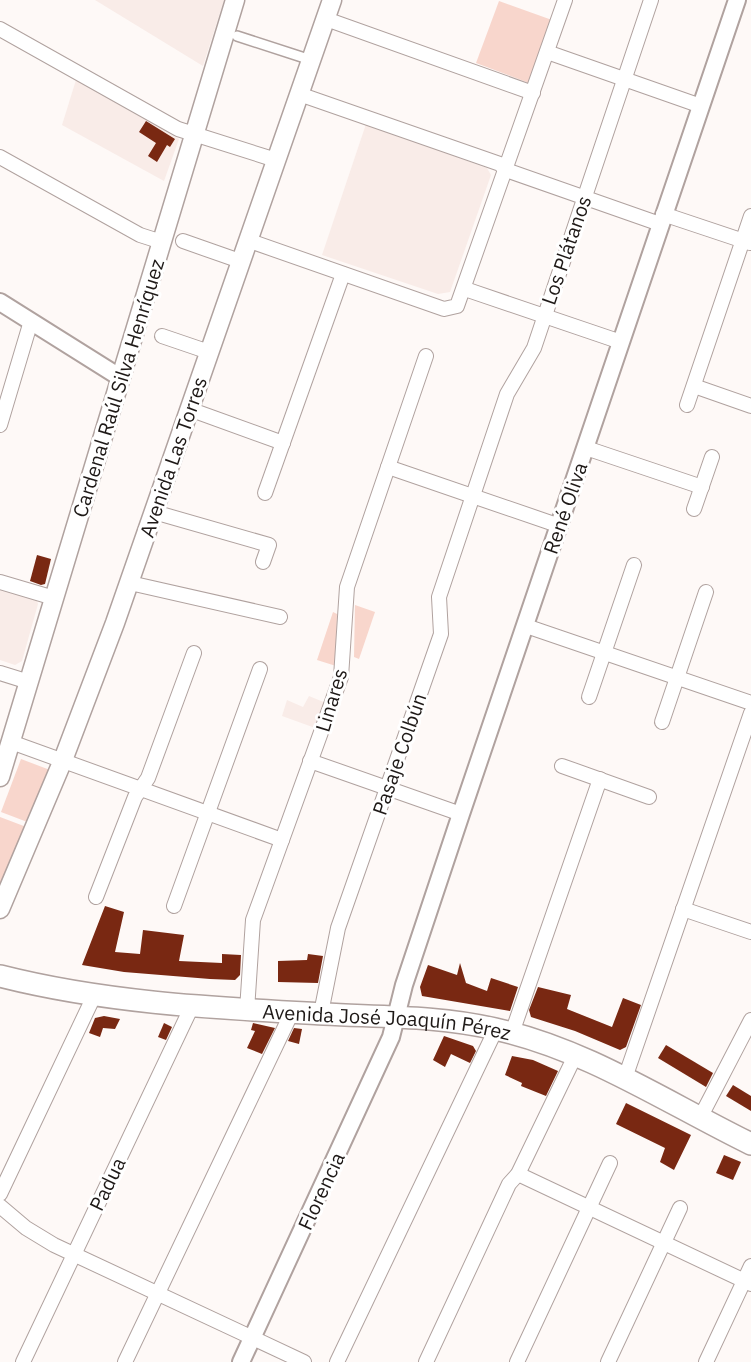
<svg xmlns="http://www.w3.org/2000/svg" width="751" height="1362" viewBox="0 0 751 1362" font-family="'IBM Plex Sans',sans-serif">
<rect width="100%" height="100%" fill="#fef9f7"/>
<g fill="#f9ece8">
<polygon points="95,0 224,0 203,66"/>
<polygon points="76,80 179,139 164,181 62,125"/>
<polygon points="366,124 487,168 491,175 450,292 438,294 322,255"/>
<polygon points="0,587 36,597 38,604 22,661 15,665 0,660"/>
<polygon points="309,696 326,703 318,729 282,716 287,700 303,707"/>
</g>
<g fill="#f8d6cc">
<polygon points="499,1 552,20 529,83 476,63"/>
<polygon points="355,605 375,612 359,659 354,657"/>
<polygon points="333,612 337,614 336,666 317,660"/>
<polygon points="21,759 50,770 30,823 1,812"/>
<polygon points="0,817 29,828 0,895"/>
</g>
<g fill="#792812">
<polygon points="146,121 175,139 170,147 167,145 157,162 148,156 156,143 139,132"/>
<polygon points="37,555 51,559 45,584 41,585 30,581"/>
<polygon points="105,906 124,912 115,952 140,954 143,930 184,935 179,961 222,963 222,954 241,955 240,975 235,980 210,979 124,972 82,965"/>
<polygon points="308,954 323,956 318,983 278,982 278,961 307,960"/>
<polygon points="460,963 466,983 487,991 491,978 518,987 510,1011 422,996 420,987 428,965 457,975"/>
<polygon points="538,987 571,995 567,1009 612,1027 623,998 641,1005 626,1047 620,1050 575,1031 531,1017 529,1010"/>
<polygon points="104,1016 120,1019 115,1029 103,1028 100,1037 89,1033 95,1018"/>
<polygon points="164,1023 172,1027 166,1040 158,1037"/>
<polygon points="253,1023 275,1028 262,1054 247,1048 255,1031 251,1030"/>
<polygon points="294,1028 302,1029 299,1044 288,1041"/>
<polygon points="444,1036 473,1046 476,1051 470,1063 451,1054 445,1067 433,1060"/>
<polygon points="666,1045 713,1073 706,1087 658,1058"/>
<polygon points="512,1056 533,1060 558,1071 546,1096 521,1086 522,1083 505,1075"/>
<polygon points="733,1085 751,1096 751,1111 726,1096"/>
<polygon points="626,1103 691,1135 674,1170 660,1162 665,1148 616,1124"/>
<polygon points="724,1155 741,1162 733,1180 716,1173"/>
</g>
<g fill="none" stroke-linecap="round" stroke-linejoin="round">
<defs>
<polyline id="pedestrian" points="237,36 311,60"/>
<g id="minor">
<polyline points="326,19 533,93"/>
<polyline points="0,29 178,129 276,160"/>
<polyline points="547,52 701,106"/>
<polyline points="299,94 500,164 506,170 660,224"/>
<polyline points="0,157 140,235 162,242"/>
<polyline points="663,214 750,243"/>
<polyline points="247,240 444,309 457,306 565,0"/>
<polyline points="183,241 240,261"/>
<polyline points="465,289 621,342"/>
<polyline points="162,336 209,352"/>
<polyline points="694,386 751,406"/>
<polyline points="687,405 751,216"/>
<polyline points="189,409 283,443"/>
<polyline points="0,425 31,321"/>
<polyline points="586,448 702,487"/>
<polyline points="388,467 560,526"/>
<polyline points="265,493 343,274"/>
<polyline points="694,509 712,457"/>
<polyline points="154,512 269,545 263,562"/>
<polyline points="0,582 54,598"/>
<polyline points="130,583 280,617"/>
<polyline points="526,626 751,703"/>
<polyline points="0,673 29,682"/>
<polyline points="589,697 634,565"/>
<polyline points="662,722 706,592"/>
<polyline points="11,742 282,840"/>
<polyline points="310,761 461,814"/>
<polyline points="562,766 649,797"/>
<polyline points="96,897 135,797 148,778 194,653"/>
<polyline points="174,906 260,669"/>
<polyline points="683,909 751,932"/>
<polyline points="247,1010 253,920 341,677 347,587 426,356"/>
<polyline points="321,1013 338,928 441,634 439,597 507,394 534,348 651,0"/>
<polyline points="512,1033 600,779"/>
<polyline points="625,1078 751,713"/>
<polyline points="700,1118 751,1020"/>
<polyline points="518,1174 751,1284"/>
<polyline points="0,1194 94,996"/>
<polyline points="0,1206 26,1228 54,1245 304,1362"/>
<polyline points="23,1362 192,1006"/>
<polyline points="125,1362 292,1012"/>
<polyline points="337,1362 496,1029"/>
<polyline points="426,1362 509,1184 518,1174 575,1056"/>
<polyline points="517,1362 610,1163"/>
<polyline points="608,1362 680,1208"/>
<polyline points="706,1362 751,1266"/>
</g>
<g id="tertiary">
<polyline points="0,302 121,378"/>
<polyline points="241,1362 391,1037 404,985 461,814 737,0"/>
</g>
<g id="secondary">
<polyline points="0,777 235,0"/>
<polyline points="0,909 63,760 115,623 332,0"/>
</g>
<g id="primary">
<path id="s1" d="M0 976C106 1003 214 1008 324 1014 380 1017 440 1016 495 1029 587 1049 667 1103 751 1144"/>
</g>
</defs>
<use href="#pedestrian" stroke="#b0a29f" stroke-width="12"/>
<use href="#minor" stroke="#b0a29f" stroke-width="16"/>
<use href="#tertiary" stroke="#b0a29f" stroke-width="20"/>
<use href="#secondary" stroke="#b0a29f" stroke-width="21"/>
<use href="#primary" stroke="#b0a29f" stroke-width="24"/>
<use href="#pedestrian" stroke="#fff" stroke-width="9"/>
<use href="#minor" stroke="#fff" stroke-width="14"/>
<use href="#tertiary" stroke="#fff" stroke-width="16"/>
<use href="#secondary" stroke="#fff" stroke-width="18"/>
<use href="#primary" stroke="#fff" stroke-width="21"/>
</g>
<g text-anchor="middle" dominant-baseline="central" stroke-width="6" stroke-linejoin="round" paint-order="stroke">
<g font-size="20" fill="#1e1917" stroke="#fff">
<text transform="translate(566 250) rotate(-71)">Los Plátanos</text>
<text transform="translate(118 388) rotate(-73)">Cardenal Raúl Silva Henríquez</text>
<text transform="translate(173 457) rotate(-71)">Avenida Las Torres</text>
<text transform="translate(565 508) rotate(-71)">René Oliva</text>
<text transform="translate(331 700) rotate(-73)">Linares</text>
<text transform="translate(399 754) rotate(-71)">Pasaje Colbún</text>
<text stroke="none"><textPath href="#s1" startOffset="390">Avenida José Joaquín Pérez</textPath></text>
<text transform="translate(107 1184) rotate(-64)">Padua</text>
<text transform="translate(321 1191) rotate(-65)">Florencia</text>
</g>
</g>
</svg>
